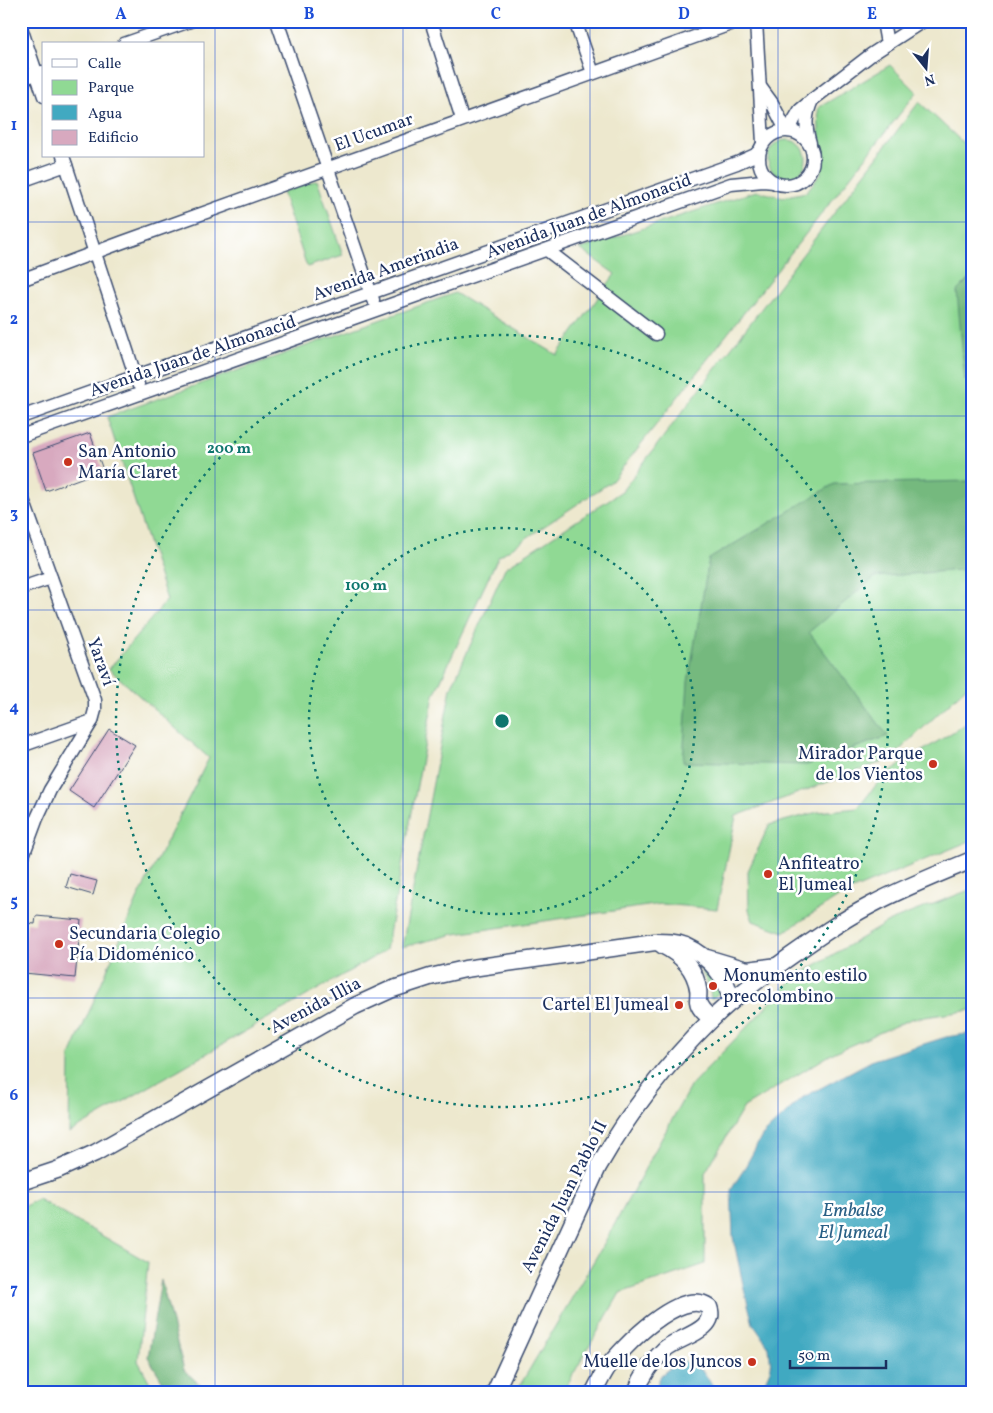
<svg xmlns="http://www.w3.org/2000/svg" width="993" height="1413" viewBox="0 0 993 1413" font-family="Vollkorn,serif">
<rect width="100%" height="100%" fill="#fff"/>
<filter id="ink" filterUnits="userSpaceOnUse"><feTurbulence type="fractalNoise" baseFrequency=".02" numOctaves="2"/><feDisplacementMap in="SourceGraphic" scale="10" xChannelSelector="R" yChannelSelector="G"/><feConvolveMatrix kernelMatrix="1 2 1 2 8 2 1 2 1" color-interpolation-filters="sRGB"/></filter>
<filter id="wash" filterUnits="userSpaceOnUse"><feTurbulence type="fractalNoise" baseFrequency=".0096" numOctaves="4" result="noise"/><feDisplacementMap in="SourceGraphic" scale="20" xChannelSelector="R" yChannelSelector="G"/><feGaussianBlur stdDeviation="1.12" result="paint"/><feColorMatrix in="noise" values="0 0 0 0 0 0 0 0 0 0 0 0 0 0 0 0 0 1.4 0 .05"/><feComposite in="paint" operator="in"/></filter>
<g filter="url(#wash)">
<rect width="100%" height="100%" fill="#ede8ce"/>
<g fill="#90d994" stroke="#568479">
<polygon points="890,65 917,92 612,481 498,557 434,695 386,950 69,1133 70,1056 137,900 209,758 109,669 167,600 107,417 455,293 557,355 615,274 580,249 756,191 782,197 806,192 821,174 818,108"/>
<polygon points="919,102 972,151 972,682 890,759 736,816 717,909 661,904 455,934 402,947 451,688 505,568 622,491"/>
<circle cx="787" cy="159" r="19"/>
<polygon points="317,180 343,255 307,267 282,192"/>
<polygon points="972,720 972,840 843,894 784,932 753,921 749,910 748,871 769,825 818,812 858,808 884,775"/>
<polygon points="972,889 972,1010 911,1019 835,1052 744,1107 705,1173 705,1264 620,1293 563,1392 516,1392 601,1249 691,1085 795,977 890,921"/>
<polygon points="700,967 715,983 723,989 711,1000 710,990"/>
<polygon points="38,1199 148,1262 138,1361 155,1392 21,1392 21,1208"/>
</g>
<g fill="#74b97e" stroke="#48746e">
<polygon points="972,276 972,376 965,381 957,291"/>
<polygon points="972,481 972,569 875,577 809,632 888,736 807,765 683,762 688,682 709,559 834,484"/>
<polygon points="161,1280 184,1370 208,1392 169,1392 148,1357"/>
</g>
<g fill="#41a9c1" stroke="#2e6c90">
<polygon points="972,1033 972,1392 756,1392 763,1386 771,1368 769,1347 753,1324 744,1289 733,1237 731,1190 744,1169 762,1136 802,1098 873,1060 946,1037"/>
<polygon points="681,1359 703,1371 717,1392 654,1392 661,1375"/>
</g>
<g id="blocks">
<g fill="#d8a9bf">
<polygon points="90,433 103,470 46,491 33,453"/>
<polygon points="109,729 135,745 94,808 69,791"/>
<polygon points="70,874 97,881 93,895 66,887"/>
<polygon points="36,916 81,920 75,978 24,973 26,958 23,957 27,923 35,924"/>
</g>
</g>
</g>
<g filter="url(#ink)">
<use href="#blocks" fill-opacity="0" stroke="#3a4b6f" stroke-width="1"/>
<g fill="none" stroke-linecap="round" stroke-linejoin="round">
<defs>
<g id="minor">
<polyline points="277,21 373,300"/>
<polyline points="431,21 462,119"/>
<polyline points="575,21 593,73"/>
<polyline points="756,21 763,143"/>
<polyline points="883,21 887,44"/>
<polyline points="21,28 44,96"/>
<polyline points="124,44 190,21"/>
<polyline points="21,79 42,72"/>
<polyline points="761,88 772,103 786,130"/>
<polyline points="789,131 794,120 800,110 812,100 872,54 923,21"/>
<circle cx="786" cy="158" r="27"/>
<path d="M810 143C805 127 805 116 812 100"/>
<polyline points="63,156 138,384"/>
<polyline points="21,181 66,165"/>
<polyline points="547,250 656,334"/>
<polyline points="21,280 123,242 739,21"/>
<polyline points="21,417 737,163 755,155 760,150"/>
<polyline points="21,436 731,184 763,181 774,182"/>
<polyline points="21,494 95,700 95,710 92,721 50,790 37,818 21,861"/>
<polyline points="21,588 51,578"/>
<polyline points="21,746 92,721"/>
</g>
<g id="major">
<path d="M662 945C680 954 695 968 698 989 699 993 698 997 698 1001 699 1009 706 1014 712 1019"/>
<polyline points="707,958 747,970 778,966"/>
<path d="M21 1182 57 1170 95 1153 355 1006 390 990 430 977 465 969 655 942C666 942 676 942 686 946 708 956 729 978 731 1002"/>
<path d="M495 1392 598 1167C629 1113 666 1064 711 1020 734 997 762 977 788 958 815 939 842 920 871 905 903 888 938 874 972 860"/>
<path d="M594 1392C598 1384 602 1376 607 1368 622 1348 681 1286 709 1307 718 1331 678 1337 665 1349 652 1361 642 1376 636 1392"/>
</g>
</defs>
<use href="#minor" stroke="#3a4b6f" stroke-width="15"/>
<use href="#major" stroke="#3a4b6f" stroke-width="19"/>
<use href="#minor" stroke="#fff" stroke-width="12"/>
<use href="#major" stroke="#fff" stroke-width="16"/>
</g>
</g>
<path fill="none" stroke="#1d4ed8" stroke-width="1" stroke-opacity="0.55" d="M215 21V1392M403 21V1392M590 21V1392M778 21V1392M21 222H972M21 416H972M21 610H972M21 804H972M21 998H972M21 1192H972"/>
<g fill="none" stroke="#0f766e" stroke-width="2.5" stroke-dasharray="2.5 5">
<circle cx="502" cy="721" r="193"/>
<circle cx="502" cy="721" r="386"/>
</g>
<g fill="#c8321e" stroke="#fff" stroke-width="2">
<circle cx="68" cy="462" r="5"/>
<circle cx="933" cy="764" r="5"/>
<circle cx="768" cy="874" r="5"/>
<circle cx="59" cy="944" r="5"/>
<circle cx="713" cy="986" r="5"/>
<circle cx="679" cy="1005" r="5"/>
<circle cx="752" cy="1362" r="5"/>
</g>
<g text-anchor="middle" dominant-baseline="central" stroke-width="5" stroke-linejoin="round" paint-order="stroke">
<g font-size="18" fill="#1b2f5e" stroke="#fff">
<text transform="translate(374 133) rotate(-20)">El Ucumar</text>
<text transform="translate(589 217) rotate(-20)">Avenida Juan de Almonacid</text>
<text transform="translate(386 270) rotate(-20)">Avenida Amerindia</text>
<text transform="translate(193 357) rotate(-19)">Avenida Juan de Almonacid</text>
<text transform="translate(100 662) rotate(70)">Yaraví</text>
<text transform="translate(316 1006) rotate(-28)">Avenida Illia</text>
<text transform="translate(565 1197) rotate(-63)">Avenida Juan Pablo II</text>
</g>
<g font-size="18" fill="#1b2f5e" stroke="#fff" text-anchor="start">
<text x="78" y="452">San Antonio<tspan x="78" dy="21">María Claret</tspan></text>
<text x="923" y="754" text-anchor="end">Mirador Parque<tspan x="923" dy="21">de los Vientos</tspan></text>
<text x="778" y="864">Anfiteatro<tspan x="778" dy="21">El Jumeal</tspan></text>
<text x="69" y="934">Secundaria Colegio<tspan x="69" dy="21">Pía Didoménico</tspan></text>
<text x="723" y="976">Monumento estilo<tspan x="723" dy="21">precolombino</tspan></text>
<text x="669" y="1005" text-anchor="end">Cartel El Jumeal</text>
<text x="742" y="1362" text-anchor="end">Muelle de los Juncos</text>
</g>
<g font-size="19" font-style="italic" fill="#2a6086" stroke="#fff">
<text x="853" y="1211">Embalse<tspan x="853" dy="22">El Jumeal</tspan></text>
</g>
</g>
<circle cx="502" cy="721" r="8" fill="#0f766e" stroke="#fff" stroke-width="2.5"/>
<g font-size="15" text-anchor="middle" font-weight="bold" fill="#0f766e" stroke="#fff" stroke-width="5" stroke-linejoin="round" paint-order="stroke">
<text x="229" y="453">200 m</text>
<text x="366" y="590">100 m</text>
</g>
<rect width="993" height="1413" fill="none" stroke="#fff" stroke-width="55"/>
<rect x="42" y="42" width="162" height="115" fill="#ffffff" stroke="#a4acbf"/>
<rect x="52" y="59" width="25" height="8" fill="#ffffff" stroke="#a4acbf"/>
<text x="88" y="68" font-size="15" fill="#1b2f5e">Calle</text>
<rect x="52" y="80" width="25" height="15" fill="#90d994" stroke="#a4acbf"/>
<text x="88" y="92" font-size="15" fill="#1b2f5e">Parque</text>
<rect x="52" y="105" width="25" height="15" fill="#41a9c1" stroke="#a4acbf"/>
<text x="88" y="118" font-size="15" fill="#1b2f5e">Agua</text>
<rect x="52" y="130" width="25" height="15" fill="#d8a9bf" stroke="#a4acbf"/>
<text x="88" y="142" font-size="15" fill="#1b2f5e">Edificio</text>
<g transform="translate(926 68) rotate(163)" stroke="#ffffff" stroke-width="4" paint-order="stroke">
<path d="M0-4L9 19L0 12L-9 19Z" fill="#1b2f5e"/>
<text y="-8" font-size="14" font-weight="bold" text-anchor="middle" fill="#1b2f5e">N</text>
</g>
<path d="M790 1360v8h96v-8" fill="none" stroke="#1b2f5e" stroke-width="2.5"/>
<text x="798" y="1360" font-size="15" fill="#1b2f5e" stroke="#ffffff" stroke-width="4" paint-order="stroke">50 m</text>
<rect x="28" y="28" width="938" height="1358" fill="none" stroke="#1d4ed8" stroke-width="2"/>
<g font-size="16" text-anchor="middle" font-weight="bold" fill="#1d4ed8">
<text x="121" y="19">A</text>
<text x="309" y="19">B</text>
<text x="496" y="19">C</text>
<text x="684" y="19">D</text>
<text x="872" y="19">E</text>
<text x="14" y="130">1</text>
<text x="14" y="324">2</text>
<text x="14" y="518">3</text>
<text x="14" y="712">4</text>
<text x="14" y="906">5</text>
<text x="14" y="1100">6</text>
<text x="14" y="1294">7</text>
</g>
</svg>
